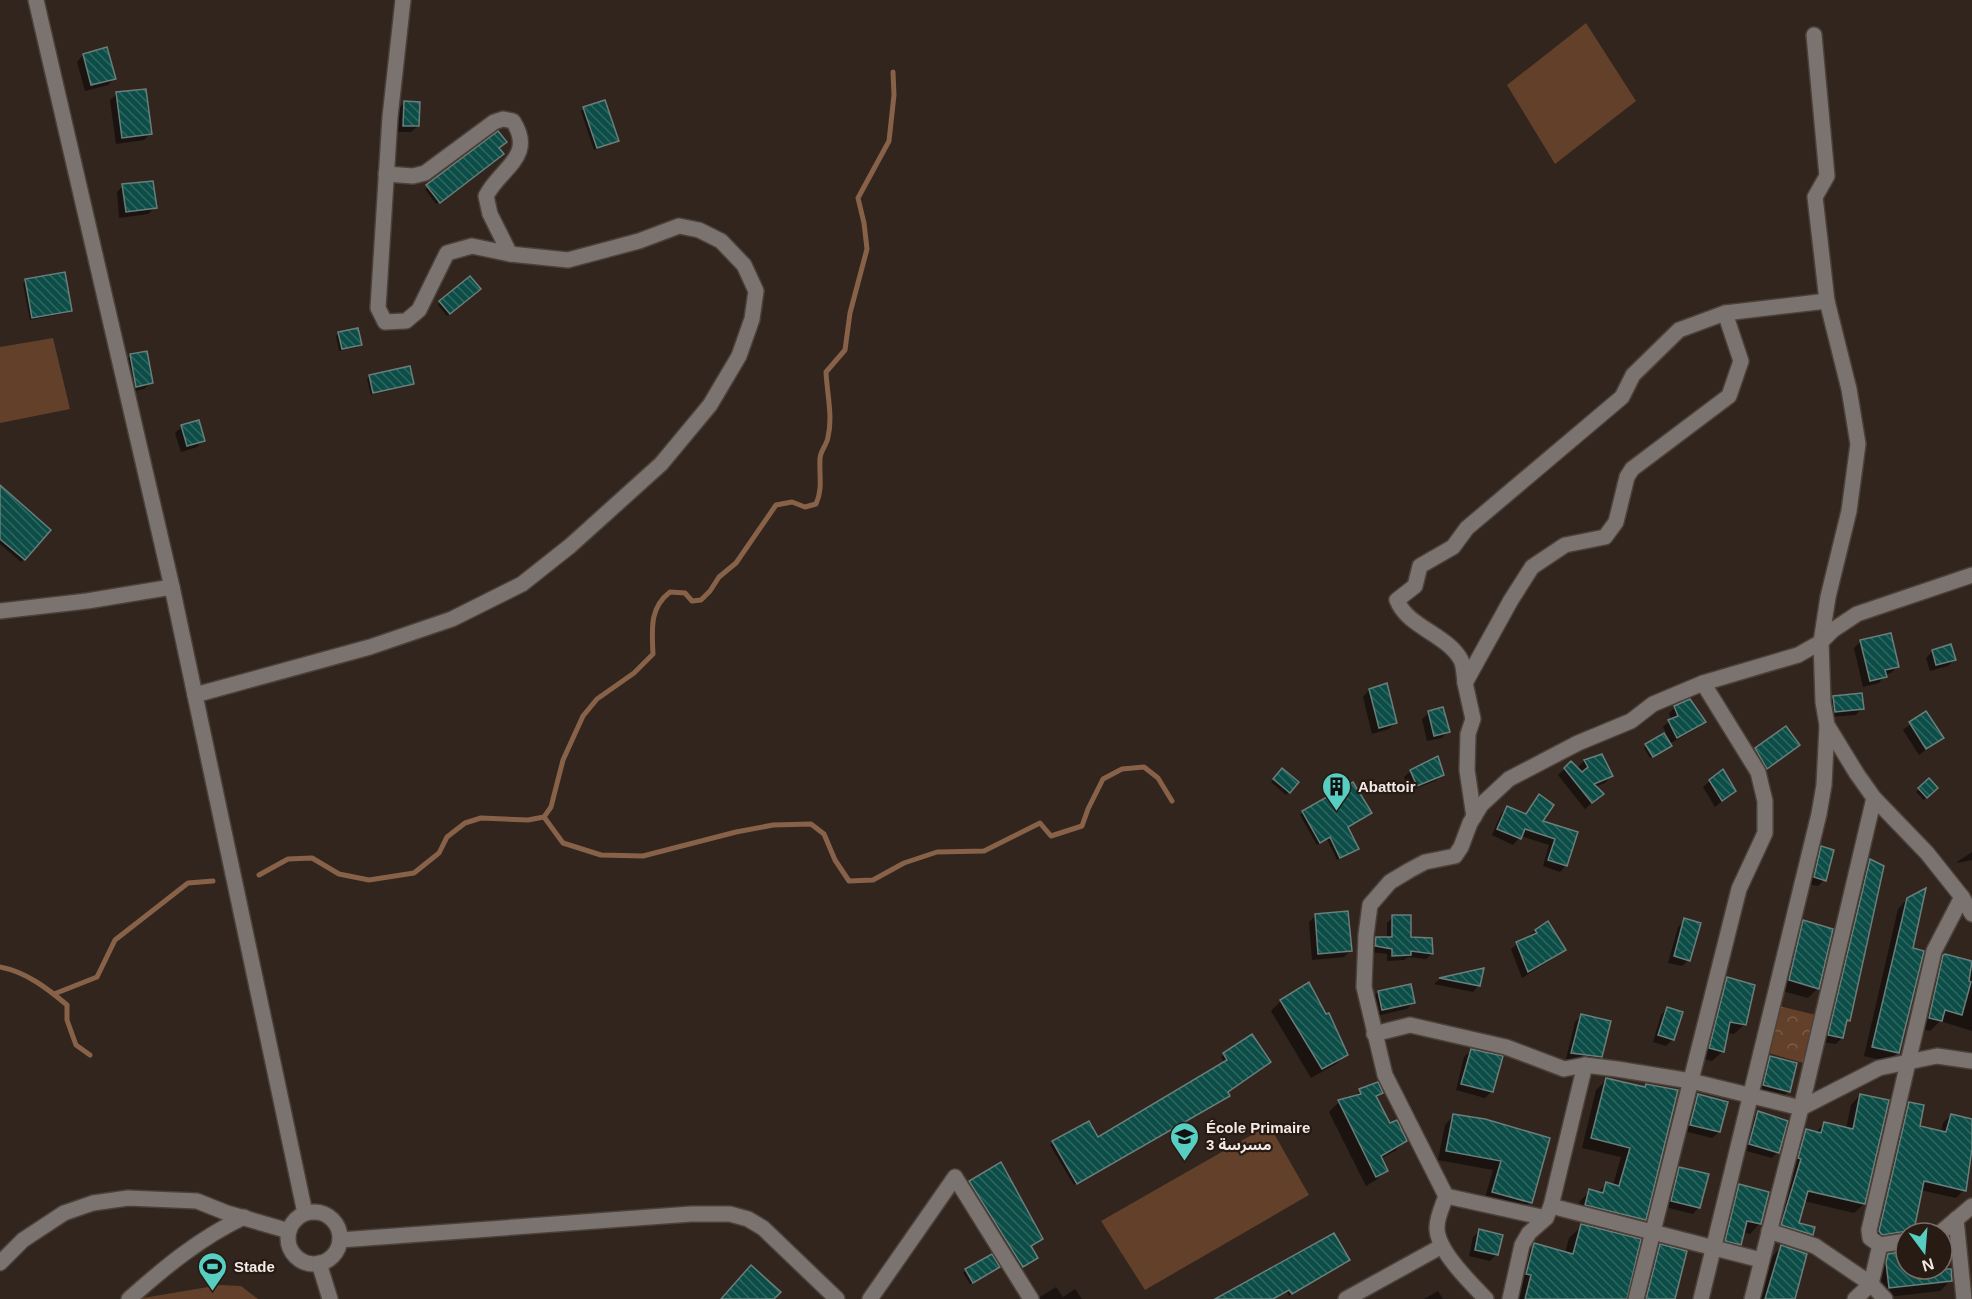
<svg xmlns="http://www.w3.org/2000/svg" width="1972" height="1299" viewBox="0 0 1972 1299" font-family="Helvetica,'Noto Sans Arabic',sans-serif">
<defs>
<pattern id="forest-crowns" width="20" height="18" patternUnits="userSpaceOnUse" patternTransform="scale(1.5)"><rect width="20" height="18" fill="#63402a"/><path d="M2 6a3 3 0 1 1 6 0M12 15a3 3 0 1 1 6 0" fill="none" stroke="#7a5c49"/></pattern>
<pattern id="building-back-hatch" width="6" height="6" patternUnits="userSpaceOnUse" patternTransform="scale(1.5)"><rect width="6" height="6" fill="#0c4d47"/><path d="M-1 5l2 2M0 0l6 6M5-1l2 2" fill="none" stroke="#306761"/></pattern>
</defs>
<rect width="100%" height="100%" fill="#31251d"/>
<polygon fill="url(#forest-crowns)" points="1775,1005 1820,1016 1807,1064 1765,1052"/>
<g fill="#63402a">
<polygon points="1586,23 1636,101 1555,164 1507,85"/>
<polygon points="53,338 70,409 0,423 0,347"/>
<polygon points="1269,1125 1309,1195 1145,1290 1101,1221"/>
<polygon points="220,1285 241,1286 258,1299 137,1299"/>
</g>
<g fill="#0007">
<polygon points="83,55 114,78 108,85 85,91 77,62"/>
<polygon points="117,94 150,134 144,140 116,144 110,100"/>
<polygon points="404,103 418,126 411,132 397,132 398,110"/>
<polygon points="584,108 617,140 614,143 594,150 581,111"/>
<polygon points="498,148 499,157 436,204 425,189"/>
<polygon points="123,186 155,208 148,214 119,218 117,192"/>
<polygon points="26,281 70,310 67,313 30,320 23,284"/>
<polygon points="476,292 447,316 438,305 440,302"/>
<polygon points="339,334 361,344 358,347 339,351 336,336"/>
<polygon points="131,356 151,383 144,389 130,392 124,362"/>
<polygon points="370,376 412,384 409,386 371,395 367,379"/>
<polygon points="182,427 203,440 197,447 181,452 175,433"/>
<polygon points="0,487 49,530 21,562 0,544"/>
<polygon points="1861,641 1897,667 1891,673 1885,675 1879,683 1863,687 1854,648"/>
<polygon points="1933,651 1954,660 1948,666 1930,671 1926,658"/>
<polygon points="1369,690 1395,723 1389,729 1372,734 1363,697"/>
<polygon points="1834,697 1862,708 1856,715 1829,717 1828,704"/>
<polygon points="1675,707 1704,722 1698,728 1669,744 1668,748 1650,758 1644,748 1666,733 1663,727 1671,720 1669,713"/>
<polygon points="1429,713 1448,731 1442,738 1427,741 1422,719"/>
<polygon points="1925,713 1940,739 1919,755 1903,730"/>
<polygon points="1786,728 1792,751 1760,774 1749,756"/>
<polygon points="1601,756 1611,776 1605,783 1594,787 1602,794 1585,809 1558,775 1571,763 1576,769 1584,761"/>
<polygon points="1282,770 1297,782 1286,795 1271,782"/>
<polygon points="1411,771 1442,775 1435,781 1410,791 1404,777"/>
<polygon points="1928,780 1936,788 1924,800 1916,792"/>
<polygon points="1710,781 1734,791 1715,807 1703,787"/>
<polygon points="1539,796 1540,822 1575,832 1566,865 1560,872 1543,866 1549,845 1521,836 1513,845 1492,835 1501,814 1507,808 1524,816"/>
<polygon points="1303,812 1370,813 1347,828 1354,851 1337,860 1327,839 1317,845 1300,815"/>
<polygon points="1822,848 1824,880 1818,886 1808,884 1815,854"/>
<polygon points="1972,852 1972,860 1957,863 1957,862"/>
<polygon points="1870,861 1848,1020 1845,1024 1842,1038 1836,1044 1822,1042 1864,867"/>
<polygon points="1907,899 1911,949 1898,1052 1889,1062 1864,1056 1898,909"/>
<polygon points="1315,916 1351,950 1344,957 1312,960 1309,922"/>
<polygon points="1393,917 1410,939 1432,954 1426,959 1408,957 1404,960 1387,961 1387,954 1370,952 1371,944 1376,938 1387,938 1387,923"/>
<polygon points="1685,920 1689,960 1682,966 1668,963 1678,927"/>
<polygon points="1804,922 1818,988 1808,998 1779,990 1794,932"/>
<polygon points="1535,931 1564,950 1557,956 1522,978 1511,949"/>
<polygon points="1944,956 1972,964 1972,1031 1940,1021 1930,1031 1919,1028 1933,966"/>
<polygon points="1482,970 1479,985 1473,992 1434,984 1440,979"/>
<polygon points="1727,979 1745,1024 1734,1034 1726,1033 1723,1051 1712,1061 1700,1058 1717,989"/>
<polygon points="1378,992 1413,1002 1407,1009 1376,1016 1372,999"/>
<polygon points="1281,1001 1346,1054 1336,1064 1311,1078 1271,1011"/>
<polygon points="1667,1009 1673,1039 1666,1046 1653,1042 1661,1015"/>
<polygon points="1581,1016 1601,1057 1594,1063 1566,1059 1575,1022"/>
<polygon points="1251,1036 1225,1099 1074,1185 1050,1145 1053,1142 1097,1139 1225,1063 1221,1057"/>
<polygon points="1471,1051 1492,1091 1485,1098 1456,1090 1464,1057"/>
<polygon points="1771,1058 1788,1091 1782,1098 1757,1092 1764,1065"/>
<polygon points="1606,1080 1644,1089 1644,1220 1634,1230 1576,1215 1580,1201 1590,1191 1597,1193 1607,1184 1613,1185 1621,1157 1582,1148 1596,1090"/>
<polygon points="1360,1091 1381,1093 1375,1099 1389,1124 1405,1141 1395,1151 1380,1159 1386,1170 1376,1180 1366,1186 1329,1112 1339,1102 1353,1098"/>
<polygon points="1860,1095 1864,1204 1854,1213 1804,1201 1798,1224 1811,1234 1802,1244 1772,1234 1796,1140 1806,1131 1815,1133 1825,1123 1846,1129 1851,1105"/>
<polygon points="1698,1096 1719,1132 1712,1138 1684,1131 1691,1102"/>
<polygon points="1909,1103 1918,1127 1941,1132 1943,1123 1951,1115 1972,1121 1972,1159 1964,1190 1956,1198 1920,1190 1912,1233 1906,1233 1906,1239 1872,1239 1901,1111"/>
<polygon points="1758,1113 1778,1152 1772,1158 1743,1150 1752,1120"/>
<polygon points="1454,1115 1485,1121 1530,1202 1521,1211 1484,1201 1493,1170 1438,1160 1445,1125"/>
<polygon points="1680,1169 1699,1207 1693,1214 1665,1207 1673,1175"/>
<polygon points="970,1182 1041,1239 1030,1247 1037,1258 1034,1261 1019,1269 967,1185"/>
<polygon points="1739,1186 1760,1223 1750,1234 1742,1232 1739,1244 1729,1254 1716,1251 1729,1196"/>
<polygon points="1582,1226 1626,1299 1517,1299 1522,1257 1535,1245 1565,1253 1569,1238"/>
<polygon points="1480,1231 1497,1254 1490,1261 1469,1256 1473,1237"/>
<polygon points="1660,1246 1673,1299 1639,1299 1650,1256"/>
<polygon points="1781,1247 1793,1299 1759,1299 1772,1257"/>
<polygon points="1906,1252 1906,1269 1942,1269 1942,1253 1948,1253 1950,1281 1940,1291 1879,1298 1878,1265 1889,1255"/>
<polygon points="1348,1260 1289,1296 1286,1291 1273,1299 1218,1299"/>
<polygon points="966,1270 995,1270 970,1284 963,1273"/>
<polygon points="1056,1287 1063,1297 1075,1289 1082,1299 1037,1299"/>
<polygon points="1438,1291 1443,1299 1424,1299"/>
</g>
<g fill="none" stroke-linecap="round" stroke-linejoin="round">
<g stroke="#886149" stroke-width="5">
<polyline points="544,817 563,843 601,855 643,856 736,832 773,825 811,824 824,834 835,860 849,881 873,880 904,863 937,852 984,851 1040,823 1051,836 1082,826 1088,809 1103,779 1122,769 1144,767 1158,778 1172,801"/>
<path d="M259 875 288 859 312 858 339 874 369 880 414 873 439 853 447 837 465 823 481 818 528 820 544 817 551 807 563 760 583 716 597 699 634 673 653 654C652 630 649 608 670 592L685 593 692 601 701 600 710 591 719 577 736 563 776 505 792 502 805 507 816 504C823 489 819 475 820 459 820 451 827 445 828 437 833 417 827 393 826 372L845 350 850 313 867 249 864 223 858 198 889 141 894 95 893 72"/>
<path d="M0 967C26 972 47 988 67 1005V1020L76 1045 90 1055"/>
<polyline points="54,994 97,977 115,940 188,883 213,881"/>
</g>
</g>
<g fill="url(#building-back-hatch)" stroke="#6a7e7b" stroke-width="1.5">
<polygon points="107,47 116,79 91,85 83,54"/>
<polygon points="146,89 152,134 122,138 116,92"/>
<polygon points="605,100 619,141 597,148 583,107"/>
<polygon points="404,101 420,102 419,126 403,126"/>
<polygon points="498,131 507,142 499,148 504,154 440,203 426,185"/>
<polygon points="153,181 157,208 126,212 122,184"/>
<polygon points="65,272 72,311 32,318 25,279"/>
<polygon points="470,276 481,289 450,314 439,301"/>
<polygon points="358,328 362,345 342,349 338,332"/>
<polygon points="147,351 153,383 136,387 130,354"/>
<polygon points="410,366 414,384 373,393 369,375"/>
<polygon points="199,420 205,441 187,446 181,425"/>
<polygon points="0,485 51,530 25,560 0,539"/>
<polygon points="1891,633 1899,667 1885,670 1887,677 1870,681 1860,640"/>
<polygon points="1951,644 1956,660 1936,665 1932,650"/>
<polygon points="1387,683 1397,723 1379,728 1369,689"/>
<polygon points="1862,693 1864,709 1835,712 1833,696"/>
<polygon points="1690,699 1706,722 1677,738 1668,720 1678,716 1674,706"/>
<polygon points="1443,707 1450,732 1434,736 1428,711"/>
<polygon points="1926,711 1944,738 1926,749 1909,722"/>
<polygon points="1786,726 1800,745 1767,769 1755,748"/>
<polygon points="1664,733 1672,746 1653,757 1645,744"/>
<polygon points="1602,754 1613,776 1594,784 1604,794 1592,803 1564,768 1571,761 1582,772 1588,767 1584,760"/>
<polygon points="1438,756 1444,775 1417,786 1410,770"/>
<polygon points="1282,768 1299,782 1290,793 1273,779"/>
<polygon points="1723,769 1736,791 1722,801 1709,780"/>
<polygon points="1929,778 1938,788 1927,798 1918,788"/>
<polygon points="1353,782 1372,813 1348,827 1359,849 1340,858 1330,837 1320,843 1302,811"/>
<polygon points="1539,794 1554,805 1543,821 1578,832 1567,866 1548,860 1555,839 1525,829 1521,839 1497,829 1507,806 1526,814"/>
<polygon points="1821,846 1834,850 1826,881 1814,877"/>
<polygon points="1870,859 1884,866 1850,1021 1847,1020 1843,1038 1828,1035"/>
<polygon points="1926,888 1913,948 1924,951 1899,1053 1872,1047 1907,898"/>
<polygon points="1348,911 1352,951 1318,954 1315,914"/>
<polygon points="1392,915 1411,915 1411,937 1432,938 1433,954 1411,951 1411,955 1392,956 1392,949 1375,946 1376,937 1392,937"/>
<polygon points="1684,918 1701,923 1690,961 1674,956"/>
<polygon points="1803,920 1833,929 1819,989 1789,980"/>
<polygon points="1548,921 1566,950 1528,972 1516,942 1537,933 1535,930"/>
<polygon points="1945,954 1972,961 1969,981 1971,982 1962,1015 1945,1010 1942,1021 1929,1018 1943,955"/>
<polygon points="1484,968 1480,986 1439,978"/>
<polygon points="1727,977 1755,985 1746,1025 1730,1022 1724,1052 1709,1048"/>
<polygon points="1309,982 1326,1014 1329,1013 1348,1055 1322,1069 1280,1000"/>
<polygon points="1411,984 1415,1003 1382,1010 1378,991"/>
<polygon points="1667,1007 1683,1012 1674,1040 1658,1035"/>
<polygon points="1581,1014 1611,1021 1602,1057 1571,1053"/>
<polygon points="1252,1034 1271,1062 1228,1092 1230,1096 1077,1184 1052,1141 1089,1121 1098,1137 1227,1060 1223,1053"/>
<polygon points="1471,1049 1503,1056 1493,1092 1461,1084"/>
<polygon points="1770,1056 1797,1063 1790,1092 1763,1085"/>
<polygon points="1606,1078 1645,1087 1646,1084 1678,1090 1646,1220 1585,1205 1589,1189 1603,1193 1606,1182 1619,1186 1630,1148 1591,1138"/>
<polygon points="1378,1082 1383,1093 1376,1096 1390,1123 1397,1120 1407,1141 1381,1156 1388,1171 1376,1177 1338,1100 1361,1094 1359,1089"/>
<polygon points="1698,1094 1728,1102 1720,1132 1690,1125"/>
<polygon points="1860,1094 1889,1100 1865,1204 1808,1191 1799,1223 1815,1227 1813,1235 1781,1225 1801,1159 1798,1158 1806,1129 1821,1133 1824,1122 1853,1129"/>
<polygon points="1909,1102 1924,1105 1920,1126 1946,1132 1951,1114 1972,1119 1972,1149 1966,1191 1924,1181 1914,1230 1882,1235 1879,1231"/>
<polygon points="1758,1111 1788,1121 1779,1153 1749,1144"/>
<polygon points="1453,1114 1485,1119 1550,1138 1532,1203 1492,1192 1501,1161 1446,1151"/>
<polygon points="1001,1162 1043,1239 1031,1246 1038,1258 1023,1267 969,1181"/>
<polygon points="1679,1167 1709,1174 1700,1208 1671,1201"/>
<polygon points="1739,1184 1769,1192 1761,1224 1747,1221 1741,1245 1725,1241"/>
<polygon points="1581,1224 1641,1239 1627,1299 1525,1299 1531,1275 1526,1274 1534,1243 1573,1254"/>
<polygon points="1479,1229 1503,1235 1498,1255 1475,1250"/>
<polygon points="1334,1233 1350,1260 1292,1294 1289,1290 1273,1299 1215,1299"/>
<polygon points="1660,1244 1687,1251 1675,1299 1646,1299"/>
<polygon points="1781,1245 1807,1254 1795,1299 1765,1299"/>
<polygon points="1906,1251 1906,1269 1951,1269 1952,1281 1889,1288 1886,1262 1888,1254"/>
<polygon points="992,1254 1000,1267 973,1283 965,1269"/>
<polygon points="751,1265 781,1292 774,1299 721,1299"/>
</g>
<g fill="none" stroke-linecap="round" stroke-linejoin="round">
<defs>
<g id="minor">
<polyline points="36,0 172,587 305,1213"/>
<polyline points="1814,35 1827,176 1815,197 1827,301 1849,389 1858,444 1849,511 1828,597 1821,642 1823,702 1827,725 1857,774 1874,798 1927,853 1962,897 1972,914"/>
<path d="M386 174 413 176 425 173 494 122 503 119 513 121C536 157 500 168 486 196L490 214 510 254"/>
<polyline points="0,611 87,601 172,587"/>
<path d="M1465 683C1464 676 1464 666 1461 660 1447 634 1407 627 1397 600L1415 586 1420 566 1453 547 1467 528 1622 397 1633 375 1679 330 1725 313"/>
<polyline points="195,695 370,647 452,619 522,584 570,546 661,464 710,405 739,356 752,319 756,291 744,265 721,241 699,230 679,226 639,241 568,260 510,254 472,246 447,253 419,310 406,321 385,322 378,308 390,117 403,0"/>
<polyline points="1474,817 1467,770 1468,734 1473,719 1465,683 1511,600 1532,567 1565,545 1605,537 1616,522 1627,477 1632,469 1729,396 1741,361 1725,313 1827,301"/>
<polyline points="1374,1034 1410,1025 1506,1047 1564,1069 1585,1065 1617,1069 1691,1081 1801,1108 1879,1068 1937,1056 1972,1061"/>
<polyline points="1446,1196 1546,1218"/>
<polyline points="1551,1206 1761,1260"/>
<circle cx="314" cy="1238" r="26"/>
<polyline points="1956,1219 1964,1299"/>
<polyline points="1769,1231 1815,1246 1871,1284 1885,1299"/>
<polyline points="1940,1233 1972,1206"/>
<polyline points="340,1240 691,1214 730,1214 748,1219 763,1228 837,1299"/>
<polyline points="1880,1245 1870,1238 1869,1230 1934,951 1962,897"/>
<polyline points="0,1263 23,1240 64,1213 93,1203 128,1198 197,1201 227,1213 289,1231"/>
<polyline points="319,1263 330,1299"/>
<path d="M129 1299C165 1267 200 1238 244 1217"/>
<polyline points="870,1299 955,1177 1031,1299"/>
<polyline points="1346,1299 1442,1246"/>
<path d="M1486 1299C1471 1283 1436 1250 1437 1227 1437 1217 1443 1205 1446 1196L1385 1075 1364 987 1366 935 1370 905 1390 882 1410 870 1425 862 1455 856 1461 847 1470 823 1481 805 1509 779 1578 743 1631 721 1653 704 1703 683 1798 655 1821 642 1833 630 1857 614 1972 575"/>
<polyline points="1510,1299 1522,1245 1529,1233 1546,1218 1551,1206 1585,1065"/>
<polyline points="1636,1299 1739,889 1765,833 1765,801 1758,772 1703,683"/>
<polyline points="1701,1299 1819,814 1824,785 1827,726"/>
<polyline points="1752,1299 1801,1108 1874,798"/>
<polyline points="1855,1299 1871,1284 1880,1245 1906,1241"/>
</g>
</defs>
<use href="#minor" stroke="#4c4139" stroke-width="18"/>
<use href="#minor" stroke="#7a736f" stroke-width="15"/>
</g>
<defs>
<symbol id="building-pin" viewBox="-11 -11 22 30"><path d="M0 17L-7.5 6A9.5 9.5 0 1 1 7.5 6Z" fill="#57cec1" stroke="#271b14"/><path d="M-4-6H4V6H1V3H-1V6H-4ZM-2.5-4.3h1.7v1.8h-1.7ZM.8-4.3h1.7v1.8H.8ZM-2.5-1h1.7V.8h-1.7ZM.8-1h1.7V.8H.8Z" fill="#111"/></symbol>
<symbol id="school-pin" viewBox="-11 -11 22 30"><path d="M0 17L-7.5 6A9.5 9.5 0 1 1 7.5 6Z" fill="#57cec1" stroke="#271b14"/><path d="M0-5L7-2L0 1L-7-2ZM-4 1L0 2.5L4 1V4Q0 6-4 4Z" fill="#111"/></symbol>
<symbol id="stadium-pin" viewBox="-11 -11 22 30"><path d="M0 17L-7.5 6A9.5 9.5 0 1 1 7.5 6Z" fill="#57cec1" stroke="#271b14"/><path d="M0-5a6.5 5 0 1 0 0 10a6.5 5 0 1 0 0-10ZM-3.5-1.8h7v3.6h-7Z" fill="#111"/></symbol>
</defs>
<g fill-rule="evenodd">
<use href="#building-pin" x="1320" y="770" width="33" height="45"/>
<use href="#school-pin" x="1168" y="1120" width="33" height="45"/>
<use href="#stadium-pin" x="196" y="1250" width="33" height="45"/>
</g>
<g text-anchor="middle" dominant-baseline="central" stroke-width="4.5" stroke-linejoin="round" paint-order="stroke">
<g font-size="15" font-weight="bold" fill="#f3eae5" stroke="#271b14" text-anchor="start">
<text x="1358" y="786">Abattoir</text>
<text x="1206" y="1127">École Primaire<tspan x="1206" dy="17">3 مسرسة</tspan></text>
<text x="234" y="1266">Stade</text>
</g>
</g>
<g transform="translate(1924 1251) rotate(164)"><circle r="28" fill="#271b14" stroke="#796e68" stroke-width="1.5"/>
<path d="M0-4.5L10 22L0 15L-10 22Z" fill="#57cec1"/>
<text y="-9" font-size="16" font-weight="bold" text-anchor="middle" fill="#f3eae5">N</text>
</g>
</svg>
